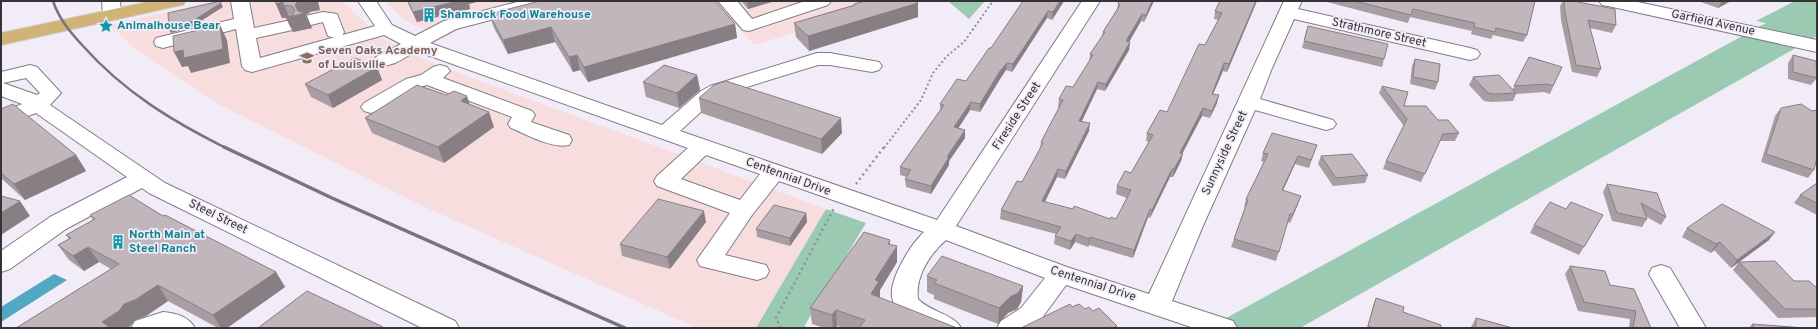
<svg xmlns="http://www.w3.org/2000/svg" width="1818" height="329" viewBox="0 0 1818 329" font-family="Overpass,sans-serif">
<rect width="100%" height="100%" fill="#f2ecf8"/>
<g fill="#f8dddf">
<polygon points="214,1 342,1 382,38 432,63 826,209 756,328 697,328 431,210 218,104 134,48 110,25"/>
<polygon points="385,1 552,1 481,19 443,38 411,24 400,16"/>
<polygon points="716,1 893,1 754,45"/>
</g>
<g fill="#9bcab2">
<polygon points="948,1 985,1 969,19"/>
<polygon points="1795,1 1817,1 1817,36 1300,328 1208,328 1766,23 1756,21"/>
<polygon points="826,209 866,223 805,325 805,328 756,328"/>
</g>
<polygon fill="#52a8c2" points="54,274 67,280 1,322 1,307"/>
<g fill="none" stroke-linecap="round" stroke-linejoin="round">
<defs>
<g id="minor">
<polygon points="102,1 120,1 121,15 118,19 112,20 106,19 103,15"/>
<path d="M231 1H249L254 28 291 20 297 21 300 25 297 29 256 38 260 58 375 26 358 1H376L392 25 415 36 444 21 521 1H551L548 5 456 29 430 43 662 125 701 91 710 86 817 53H830L879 62 882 66 879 70 872 72 830 65H818L724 94 715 99 680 131 937 220 1082 1H1100L956 226 1067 267 1149 294 1284 1H1302L1298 9 1470 48 1477 50 1480 54 1477 58 1470 60 1294 19 1272 68 1260 99 1333 120 1336 124 1333 128 1326 130 1255 110 1202 228 1172 301 1233 321 1237 328H1194L1066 285 1039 322 1030 328H997L1001 321 1021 308 1045 278 946 240C930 254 915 276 918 299 930 312 954 314 961 328 951 328 930 329 921 327 909 323 894 311 892 297 889 279 911 244 924 232L779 181 752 215 725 255 766 265 769 271 766 277 757 280 700 266 697 260 730 213 657 186 654 181 657 176 688 148 416 51C404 58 390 69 376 65L373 61 376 57 401 44 384 35 252 72 245 70 242 66 236 29 163 48 156 46 154 42 156 38 234 19ZM706 155 760 174 740 200 681 179Z"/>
<polygon points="718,1 737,1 752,19 805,1 831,1 828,5 749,31 743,30"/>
<polygon points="1599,1 1633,1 1817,40 1817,52 1608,6 1602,5"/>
<polygon points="323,12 337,14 344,32 342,36 335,38 328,36 323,22 311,25 305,24 302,20 305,16"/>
<path d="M30 65 37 67 61 93 50 105 165 183 455 321 459 328H422L149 193 142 188 66 229 10 269 1 272V251L50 217 127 177 36 113 1 126V113L22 104 1 96V72ZM26 78 40 93 37 95 3 83Z"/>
<path d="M440 65 447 67 450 71 443 78 532 111 535 115 531 122 569 135 572 140 569 145C552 149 526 134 511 128L508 124 512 117 427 85 420 87 378 111 371 113 364 111 361 107 364 103 406 79 421 75 433 67Z"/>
<polygon points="1661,265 1670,268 1706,328 1680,328 1649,274 1652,268"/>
<path d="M163 312C176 313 189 317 195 328H131L135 321Z"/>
</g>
<polygon id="major" points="152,1 186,1 183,5 177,6 1,45 1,33"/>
</defs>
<use href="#minor" stroke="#827c87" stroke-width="2"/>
<use href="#major" stroke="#cfcecf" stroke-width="2"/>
<polyline stroke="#938f97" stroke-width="2" stroke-dasharray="2 2.5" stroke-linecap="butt" points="884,148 921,100 933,73 947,56 964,42 993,1"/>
<g stroke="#938f97" stroke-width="2.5" stroke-dasharray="2 3.5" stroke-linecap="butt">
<polyline points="856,184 884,147"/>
<polyline points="781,328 776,318 834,208"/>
</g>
<use href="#minor" fill="#fff" fill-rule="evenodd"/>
<use href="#major" fill="#d0b376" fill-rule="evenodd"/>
<path stroke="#78747c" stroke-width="2.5" d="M53 1C59 19 70 32 83 46 124 92 172 121 226 148"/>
<polyline stroke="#78747c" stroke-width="3.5" points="224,147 332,198 625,328"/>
</g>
<g fill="#a79da3">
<polygon points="407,1 480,1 469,4 470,9 417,22"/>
<polygon points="741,1 775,1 748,9"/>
<polygon points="1023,1 1064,1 1052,20 1047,18 1012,72 1006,70 1000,79 980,112 970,110 958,128 965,138 949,161 949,165 931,194 906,187 905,179 907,177 900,175 900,167 940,110 940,104 966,81 991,48"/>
<polygon points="1119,1 1154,1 1144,22 1141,21 1129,42 1130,42 1129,50 1105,91 1097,89 1082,121 1089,131 1065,179 1057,177 1045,202 1110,219 1116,219 1127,198 1116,194 1117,186 1131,173 1149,142 1146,141 1147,133 1167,112 1205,45 1218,20 1214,19 1215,11 1220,1 1257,1 1227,72 1223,71 1213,94 1217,103 1210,118 1202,116 1182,153 1183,153 1181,161 1173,177 1170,177 1150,218 1148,217 1133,258 1089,245 1088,247 1075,242 1070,250 1054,244 1055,236 1056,234 1000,219 1001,210 1022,182 1040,149 1041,142 1059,107 1058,107 1059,99 1073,87 1089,62 1090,54 1102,36 1103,32 1117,9 1118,4"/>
<polygon points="1327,1 1535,1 1527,35 1523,42 1493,35 1491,39 1471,34 1472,31 1410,17 1408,23 1327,2"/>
<polygon points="1563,1 1573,1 1616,25 1612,33 1590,28 1601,69 1597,77 1572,72 1561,20 1560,6"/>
<polygon points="1698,1 1731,1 1718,8"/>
<polygon points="276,4 320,10 309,12 310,13 306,14 312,28 293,32 286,18 289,17 282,18"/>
<polygon points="854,4 918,17 809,51 796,37 794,23 854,5"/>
<polygon points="489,14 735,24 737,38 588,82 580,70 573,72 555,42 508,54 494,28"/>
<polygon points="1308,26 1384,59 1382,67 1302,48"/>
<polygon points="1793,55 1817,78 1811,85 1788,79 1788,63"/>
<polygon points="1529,57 1562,67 1550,94 1544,92 1516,94 1513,101 1491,102 1484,101 1469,85 1473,77 1513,89"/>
<polygon points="1415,59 1438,82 1435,90 1410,84 1412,66"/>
<polygon points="377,67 382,80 333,108 311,97 305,84"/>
<polygon points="697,75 700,90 679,108 646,97 643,82"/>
<polygon points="1382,86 1404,106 1438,120 1459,133 1455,141 1440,141 1421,182 1383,169 1386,161 1404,126 1379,93"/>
<polygon points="699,98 842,133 822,154 701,113"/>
<polygon points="469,104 494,127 444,163 372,133 365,118"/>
<polygon points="1781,108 1814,170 1808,178 1761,162 1775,116"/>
<polygon points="1,109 76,155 86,171 25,200 1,178"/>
<polygon points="1317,145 1309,168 1295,164 1283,191 1298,204 1290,223 1288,222 1276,261 1231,247 1234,239 1245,207 1244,207 1246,199 1264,162 1261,161 1263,153"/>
<polygon points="1321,156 1368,175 1365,183 1333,186 1318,164"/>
<polygon points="1817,183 1817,215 1794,203 1800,195"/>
<polygon points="1607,184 1666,217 1661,225 1647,217 1647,219 1642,227 1612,221 1603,192"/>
<polygon points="1566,209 1603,215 1579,255 1530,233 1534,225"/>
<polygon points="806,213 807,222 790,246 757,237 756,229"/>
<polygon points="90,215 163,216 276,272 285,287 227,328 218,328 168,301 146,316 135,320 130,326 128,328 16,328 111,269 99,262 84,271 69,260 58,245 69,239 66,235 93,220"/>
<polygon points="706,222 670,269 622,256 620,244"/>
<polygon points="1687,228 1769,240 1739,262 1817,288 1817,317 1778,318 1733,270 1739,262 1731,268 1714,250 1711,253 1682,237"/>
<polygon points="890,240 890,244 897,262 880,290 879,298 957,328 844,328 837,326 836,328 824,328 812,324 810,308"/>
<polygon points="1570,266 1610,285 1634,289 1651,328 1629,328 1630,319 1578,311 1565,274"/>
<polygon points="927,276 1023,286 1021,302 1017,309 1008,313 998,324 934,299 934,295 927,292"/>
<polygon points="1376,298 1403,312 1441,328 1367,328 1373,306"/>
<polygon points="1476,318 1513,328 1471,328 1471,327"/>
<polygon points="1752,324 1805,328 1749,328"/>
</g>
<g fill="#887f84">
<polygon points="298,1 318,1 320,10 309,12 310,13 306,14 312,28 293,32 286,18 299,15 295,5"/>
<polygon points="458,1 480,1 469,4 470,9 417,22 413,12"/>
<polygon points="747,1 775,1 748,9"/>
<polygon points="1060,1 1064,1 1052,20 1053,12"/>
<polygon points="1152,1 1154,1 1144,22 1146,15"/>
<polygon points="1256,1 1257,1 1227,72 1229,64"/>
<polygon points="1722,1 1731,1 1718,8"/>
<polygon points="283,2 289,17 282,18 276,4"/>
<polygon points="221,3 223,7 190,28 171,33 169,29"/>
<polygon points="918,3 918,17 809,51 808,36"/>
<polygon points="1048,11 1047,18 1012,72 1013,64"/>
<polygon points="1142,14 1141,21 1125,49 1126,41"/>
<polygon points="735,24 737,38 588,82 584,67"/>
<polygon points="220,25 227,40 230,63 191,73 188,66 182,67 174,52"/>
<polygon points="551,27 555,42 508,54 503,40"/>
<polygon points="1130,42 1129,50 1105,91 1106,84"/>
<polygon points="577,55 580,70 573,72 569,57"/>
<polygon points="1007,63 1006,70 1000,79 980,112 980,104 1000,71"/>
<polygon points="1224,63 1223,71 1210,101 1212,94"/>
<polygon points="377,67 382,80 333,108 328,95"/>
<polygon points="697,75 700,90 679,108 677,93"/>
<polygon points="1098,82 1097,89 1078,129 1079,121"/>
<polygon points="1219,95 1217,103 1210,118 1212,111"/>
<polygon points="467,96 472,111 461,101"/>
<polygon points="971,102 970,110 954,135 954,127"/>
<polygon points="1203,108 1202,116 1179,160 1180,153"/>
<polygon points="489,112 494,127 444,163 438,147"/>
<polygon points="841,118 842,133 822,154 821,139"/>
<polygon points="1090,123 1089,131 1065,179 1066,171"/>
<polygon points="965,130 965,138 949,161 949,165 931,194 931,186 947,157"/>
<polygon points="1183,153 1181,161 1173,177 1174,169"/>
<polygon points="76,155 86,171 25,200 14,184"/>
<polygon points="1298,156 1295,164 1279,198 1282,190"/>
<polygon points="1058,169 1057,177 1041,209 1042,201"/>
<polygon points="1172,169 1170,177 1150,218 1152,210"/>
<polygon points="1301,196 1298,204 1290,223 1293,214"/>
<polygon points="20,201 30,216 1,235 1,213"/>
<polygon points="1150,209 1148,217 1133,258 1134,250"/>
<polygon points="704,211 706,222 670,269 667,257"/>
<polygon points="806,213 807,222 790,246 790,238"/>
<polygon points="1775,232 1769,240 1731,268 1737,260"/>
<polygon points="1076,234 1075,242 1070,250 1071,241"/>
<polygon points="1090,237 1089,245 1088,247 1089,239"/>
<polygon points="1720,242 1714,250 1711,253 1716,244"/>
<polygon points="897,246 897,262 880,290 880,297 871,310 871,294 875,280"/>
<polygon points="88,247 99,262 84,271 73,256"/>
<polygon points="276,272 285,287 227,328 221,328 213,315"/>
<polygon points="158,285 168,301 146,316 135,320 130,326 128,328 106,328 102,322 124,304"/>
<polygon points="1023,286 1021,302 1017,309 1008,313 998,324 999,308"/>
<polygon points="836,310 837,326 836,328 833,328 832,315"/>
</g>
<g fill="#c2b6bd" stroke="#887f84">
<polygon points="221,1 221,3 188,24 169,29 168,13"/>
<polygon points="275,1 298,1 295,5 298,11 305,13 286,18 292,16 295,10 292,6 283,5 283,2 276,4"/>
<polygon points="408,1 458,1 413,12"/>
<polygon points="540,1 715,1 735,24 584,67 577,55 569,57 551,27 503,40 489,14"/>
<polygon points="865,1 916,1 918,3 808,36 794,23 855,5 854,4"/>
<polygon points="1023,1 1060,1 1053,12 1048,11 1013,64 1007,63 1000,71 980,104 971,102 954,127 965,130 947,157 949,157 931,186 905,179 911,170 900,167 944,105 940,104 957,79 966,81 989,48 991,48"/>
<polygon points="1119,1 1152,1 1146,15 1142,14 1126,41 1130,42 1106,84 1098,82 1079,121 1090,123 1066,171 1058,169 1042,201 1073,209 1074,206 1110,219 1111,217 1116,219 1131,190 1117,186 1125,171 1131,173 1153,135 1147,133 1160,110 1167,112 1199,44 1205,45 1222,13 1215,11 1220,1 1256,1 1229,64 1224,63 1212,94 1219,95 1212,111 1203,108 1180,153 1183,153 1174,169 1172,169 1152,210 1150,209 1134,250 1090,237 1089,239 1076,234 1071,241 1055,236 1061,227 1001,210 1017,181 1022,182 1043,143 1041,142 1063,100 1059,99 1066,86 1073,87 1093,55 1090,54 1105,32 1103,32 1120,5 1118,4"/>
<polygon points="1354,1 1535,1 1527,35 1496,28 1495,32 1474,27 1475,23 1413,9 1411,15"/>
<polygon points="1564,1 1573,1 1615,9 1616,25 1588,20 1601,69 1576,65 1565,13"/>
<polygon points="220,25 223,49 184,58 183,50 174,52 173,36"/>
<polygon points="1308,26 1388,44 1384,59 1304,41"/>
<polygon points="1793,55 1816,61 1817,78 1793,72"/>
<polygon points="1529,57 1562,67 1553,86 1547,84 1514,86"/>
<polygon points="355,58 377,67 328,95 305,84"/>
<polygon points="1415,59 1440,64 1438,82 1413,77"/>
<polygon points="664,65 697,75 677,93 643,82"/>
<polygon points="1499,75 1516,93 1494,94 1488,93 1473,77"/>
<polygon points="726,81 841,118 821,139 699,98 714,85"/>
<polygon points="417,85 446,95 454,91 467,96 461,101 489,112 438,147 365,118"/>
<polygon points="1382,86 1408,92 1404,106 1426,106 1438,120 1448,120 1459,133 1443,134 1425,174 1386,161 1407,119"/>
<polygon points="13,104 76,155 14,184 1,173 1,109"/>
<polygon points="1801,104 1812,111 1817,110 1817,157 1814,170 1766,154 1781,108"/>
<polygon points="1272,133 1317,145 1311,160 1298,156 1282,190 1301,196 1293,214 1290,214 1279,252 1234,239 1248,200 1246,199 1268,154 1263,153"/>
<polygon points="1352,154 1368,175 1336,178 1321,156"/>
<polygon points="1817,183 1817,203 1800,195"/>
<polygon points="1607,184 1657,193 1666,217 1641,203 1647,219 1617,213"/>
<polygon points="129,195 163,216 165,215 276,272 213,315 158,285 135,300 124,304 119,311 102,322 111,328 16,328 119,264 88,247 73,256 58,245 71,238 66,235 95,219 90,215"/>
<polygon points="1,196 20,201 1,213"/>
<polygon points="658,199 704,211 667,257 620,244"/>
<polygon points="1550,202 1566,209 1571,202 1603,215 1584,247 1534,225"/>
<polygon points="1722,204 1775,232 1737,260 1720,242 1716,244 1687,228"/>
<polygon points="774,205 806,213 790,238 756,229"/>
<polygon points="864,232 890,240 888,244 897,246 875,280 879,281 871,294 957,328 859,328 865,320 836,310 832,315 810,308"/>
<polygon points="942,256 1023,286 1018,293 1010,297 999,308 934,283 937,280 927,276"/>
<polygon points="1775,261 1794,281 1809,281 1817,288 1817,309 1785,309 1739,262"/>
<polygon points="1570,266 1605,271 1610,285 1634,289 1651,328 1633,328 1636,311 1584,302"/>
<polygon points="307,291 383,327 384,328 258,328"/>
<polygon points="1376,298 1404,307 1403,312 1441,325 1441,328 1373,328 1368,326"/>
<polygon points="1070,304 1072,307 1079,304 1085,309 1089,307 1093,311 1099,308 1117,326 1113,328 1021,328"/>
<polygon points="1476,318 1513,328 1476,328"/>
<polygon points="1752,324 1805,328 1755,328"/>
</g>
<defs>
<symbol id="building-bare" viewBox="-9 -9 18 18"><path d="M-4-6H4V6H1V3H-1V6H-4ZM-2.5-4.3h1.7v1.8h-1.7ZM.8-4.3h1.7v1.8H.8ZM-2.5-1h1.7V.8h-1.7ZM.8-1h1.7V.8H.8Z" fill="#0f9aa8" stroke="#f2ecf8" stroke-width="2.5" paint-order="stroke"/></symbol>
<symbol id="sight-bare" viewBox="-9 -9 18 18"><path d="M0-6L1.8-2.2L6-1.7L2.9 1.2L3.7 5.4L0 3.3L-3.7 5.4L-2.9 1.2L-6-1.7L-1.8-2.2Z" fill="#0f9aa8" stroke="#f2ecf8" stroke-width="2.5" paint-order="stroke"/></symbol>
<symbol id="school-bare" viewBox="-9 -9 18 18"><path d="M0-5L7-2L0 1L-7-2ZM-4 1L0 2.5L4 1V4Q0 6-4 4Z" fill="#8d6e63" stroke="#f2ecf8" stroke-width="2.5" paint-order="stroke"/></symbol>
</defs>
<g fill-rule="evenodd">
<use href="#building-bare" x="419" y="5" width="20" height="20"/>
<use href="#sight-bare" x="96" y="16" width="20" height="20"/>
<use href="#school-bare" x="297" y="48" width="20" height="20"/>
<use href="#building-bare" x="108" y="232" width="20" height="20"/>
</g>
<g text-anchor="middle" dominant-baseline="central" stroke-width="3.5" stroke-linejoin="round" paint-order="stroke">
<g font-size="12" font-weight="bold" fill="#0d838f" stroke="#f2ecf8" text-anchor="start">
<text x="440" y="15">Shamrock Food Warehouse</text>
<text x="117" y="26">Animalhouse Bear</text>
<text x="129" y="235">North Main at<tspan x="129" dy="14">Steel Ranch</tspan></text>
</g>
<g font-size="12" fill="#363338" stroke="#f2ecf8">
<text transform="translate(1713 23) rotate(12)">Garfield Avenue</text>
<text transform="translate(1379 33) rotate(13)">Strathmore Street</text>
<text transform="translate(1017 116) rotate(-57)">Fireside Street</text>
<text transform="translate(1225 153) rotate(-65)">Sunnyside Street</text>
<text transform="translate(788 177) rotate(20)">Centennial Drive</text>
<text transform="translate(218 217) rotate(26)">Steel Street</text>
<text transform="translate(1093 284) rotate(18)">Centennial Drive</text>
</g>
<g font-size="12" font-weight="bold" fill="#785e54" stroke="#f2ecf8" text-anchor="start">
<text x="318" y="51">Seven Oaks Academy<tspan x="318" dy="14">of Louisville</tspan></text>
</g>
</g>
<rect width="1818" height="329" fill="none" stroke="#363338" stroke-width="4"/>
</svg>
